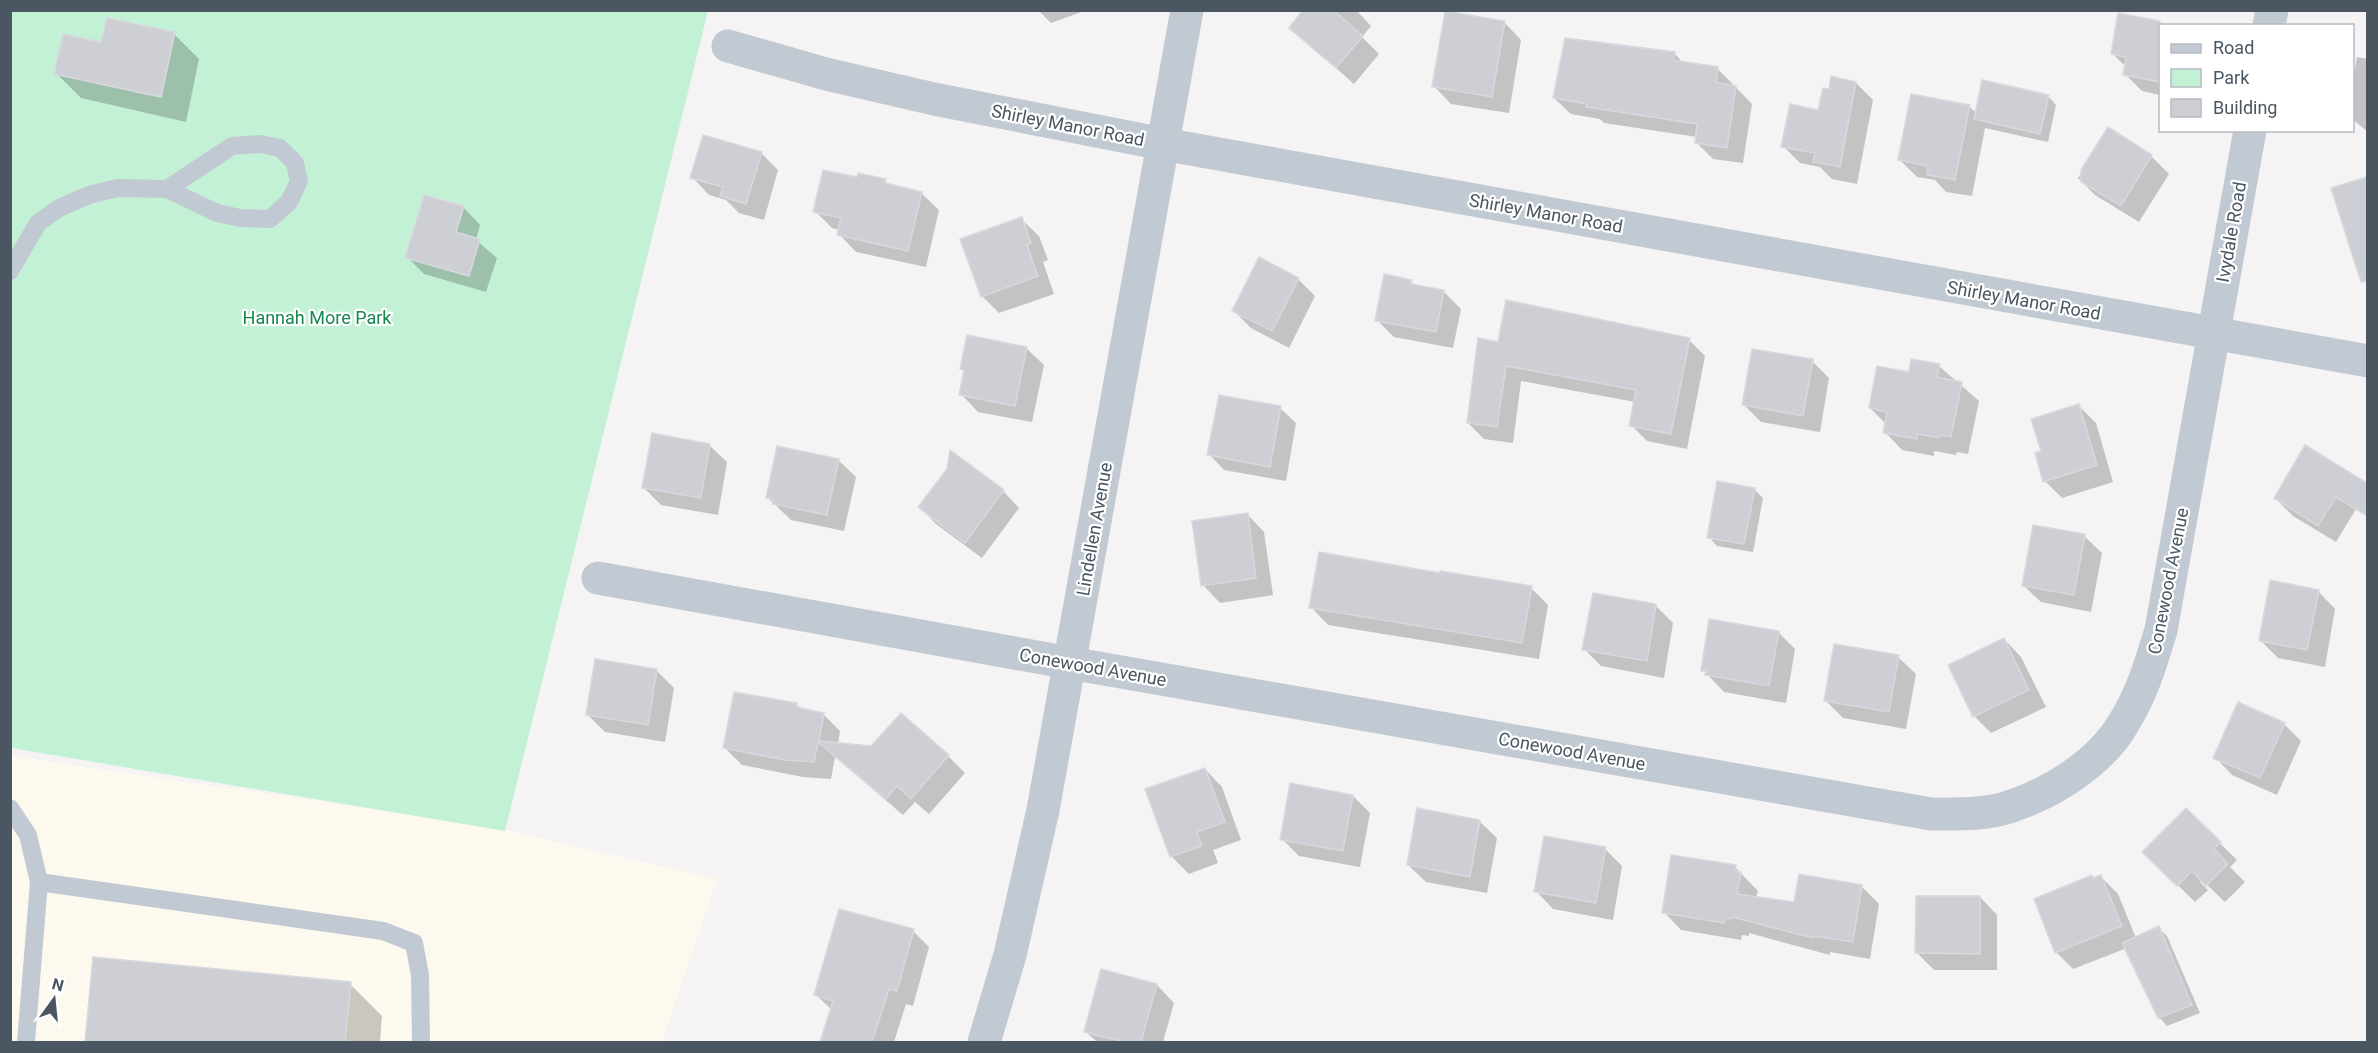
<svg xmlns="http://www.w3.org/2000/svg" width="2378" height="1053" viewBox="0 0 2378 1053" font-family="Roboto,sans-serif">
<rect width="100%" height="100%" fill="#f5f3f3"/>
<polygon fill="#fdf9ef" points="11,756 488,826 717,879 662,1042 11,1042"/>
<polygon fill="#c3f1d5" points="10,11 708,11 505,831 11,748"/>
<g fill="#0003">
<polygon points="1038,10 1087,10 1051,23"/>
<polygon points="1305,10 1356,10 1371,26 1362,37 1379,54 1354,84 1291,28"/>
<polygon points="2119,15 2176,26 2160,26 2160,95 2142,91 2125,74 2126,67 2112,53"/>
<polygon points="1504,22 1521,40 1509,113 1451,104 1434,86"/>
<polygon points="174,34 199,59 186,122 81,98 56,73 103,44"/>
<polygon points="1674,53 1684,64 1718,69 1752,104 1743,163 1713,159 1696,142 1697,137 1604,123 1600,119 1571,114 1554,98"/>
<polygon points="2357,57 2368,59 2368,132 2352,119 2352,87"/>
<polygon points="1856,83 1873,100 1857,184 1832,179 1820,167 1800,163 1783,146 1819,112 1830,91"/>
<polygon points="2048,96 2056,105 2048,142 1985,128 1972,196 1946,192 1935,180 1917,177 1900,160 1969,106 1977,114"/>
<polygon points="2108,129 2152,157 2169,174 2139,222 2095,195 2078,178"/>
<polygon points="761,153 778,170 764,220 739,213 726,200 709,195 692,177"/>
<polygon points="2368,178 2368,261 2351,245 2333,189"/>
<polygon points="885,181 890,186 921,193 939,210 926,267 856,252 839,234 840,230 832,228 815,211"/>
<polygon points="463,207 480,225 476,240 497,258 486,292 424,274 407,257"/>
<polygon points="1021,219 1039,236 1048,260 1043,262 1054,294 999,313 982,296"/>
<polygon points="1298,279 1315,296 1289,348 1251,328 1234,311"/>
<polygon points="1411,282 1416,286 1443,291 1461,309 1453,348 1394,337 1377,320"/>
<polygon points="1689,340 1705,356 1687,449 1647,441 1631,425 1635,402 1521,381 1513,443 1484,439 1468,423 1500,344"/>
<polygon points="1026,348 1044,365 1032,422 978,412 961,394 965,372 962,369"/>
<polygon points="1812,361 1829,378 1820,432 1761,422 1744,405"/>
<polygon points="1939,366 1979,401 1968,454 1957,452 1956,455 1934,451 1934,456 1902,450 1885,432 1886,424 1870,408 1910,374"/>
<polygon points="2079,406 2096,423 2113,482 2062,498 2045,481 2043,452"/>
<polygon points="1280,408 1296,423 1286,481 1224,470 1209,454"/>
<polygon points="709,445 727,462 718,515 661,505 644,488"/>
<polygon points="951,453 1003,491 1019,508 982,558 936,524 920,507 948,470"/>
<polygon points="838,460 856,477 844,531 791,520 768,498"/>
<polygon points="1754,489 1763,498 1753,552 1717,546 1709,537"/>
<polygon points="2367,491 2336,542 2293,516 2275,498"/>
<polygon points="1247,514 1264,532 1273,595 1220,603 1203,585"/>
<polygon points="2084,536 2102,553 2091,612 2041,602 2023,585"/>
<polygon points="1531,588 1548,605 1539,659 1328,625 1311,607"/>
<polygon points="2318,591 2335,609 2325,667 2278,658 2261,641"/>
<polygon points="1655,605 1673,623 1664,678 1601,666 1584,649"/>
<polygon points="1778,632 1795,649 1786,703 1724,692 1703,670"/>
<polygon points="2004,639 2021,657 2046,707 1991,733 1974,716"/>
<polygon points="1898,657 1916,674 1906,729 1843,718 1826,701"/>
<polygon points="656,670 674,688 665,742 605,732 588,715"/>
<polygon points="796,704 802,710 823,714 840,731 838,744 948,756 965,773 929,814 915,802 903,815 835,757 831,779 803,777 742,765 725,748"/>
<polygon points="2284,724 2301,741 2277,795 2232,775 2215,757"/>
<polygon points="1205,769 1222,787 1241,840 1213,850 1218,863 1189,874 1171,856"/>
<polygon points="1353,796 1370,813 1360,867 1299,856 1282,839"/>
<polygon points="2186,810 2237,860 2230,867 2245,882 2225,902 2202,880 2200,882 2208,890 2195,902 2144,852"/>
<polygon points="1479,821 1497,838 1487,893 1426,882 1408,865"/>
<polygon points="1605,849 1622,866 1613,920 1553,909 1536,891"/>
<polygon points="1735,867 1758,891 1756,898 1795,904 1861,886 1879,904 1870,959 1830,952 1830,955 1749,933 1749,936 1742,935 1741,940 1681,930 1664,912"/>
<polygon points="2101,877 2118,894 2136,938 2158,928 2167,936 2200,1013 2167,1026 2159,1017 2127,948 2073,969 2056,952 2094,880"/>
<polygon points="1980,897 1997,915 1997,970 1934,970 1917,953"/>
<polygon points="913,931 929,947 913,1006 906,1004 894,1042 822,1042 832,1010 816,995"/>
<polygon points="95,958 350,984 382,1016 380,1042 86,1042"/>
<polygon points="1157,985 1174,1003 1163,1042 1097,1042 1085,1031"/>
</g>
<g fill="#cdcfd5" stroke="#d7d9de" stroke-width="1.5">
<polygon points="1303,10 1333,10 1363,36 1336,68 1289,28"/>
<polygon points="1445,11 1505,21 1492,97 1432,87"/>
<polygon points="2118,13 2160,21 2160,82 2123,75 2126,57 2111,54"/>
<polygon points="107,18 175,32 161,97 54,74 63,34 101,42"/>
<polygon points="1565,38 1675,52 1673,60 1718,67 1716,82 1736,86 1727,148 1695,143 1697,124 1586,107 1587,104 1553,98"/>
<polygon points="1831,76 1856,82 1840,167 1813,162 1815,153 1781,147 1790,104 1818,110 1823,88 1829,89"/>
<polygon points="1982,80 2049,95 2040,134 1974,119"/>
<polygon points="1911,94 1970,105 1955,180 1927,175 1928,166 1898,160"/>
<polygon points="2108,127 2152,155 2121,206 2081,182 2081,170"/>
<polygon points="703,135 762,152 746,204 720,196 723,187 690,178"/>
<polygon points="823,170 857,177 858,173 886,179 885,183 922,192 908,251 837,235 841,218 813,212"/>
<polygon points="2367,177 2367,281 2361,282 2331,188"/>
<polygon points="424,195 464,206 456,232 480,239 469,276 405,258"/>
<polygon points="1022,217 1031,243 1027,245 1038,276 981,297 960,239"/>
<polygon points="1259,257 1299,278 1272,331 1232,311"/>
<polygon points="1384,274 1412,280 1411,284 1444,290 1436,332 1375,321"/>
<polygon points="1506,300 1690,338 1671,434 1629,426 1636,390 1506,366 1497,427 1467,423 1478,338 1498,342"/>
<polygon points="967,335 1027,347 1015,406 959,395 964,370 960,369"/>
<polygon points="1752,349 1813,359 1803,416 1742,405"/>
<polygon points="1911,359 1940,364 1937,377 1962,382 1951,437 1940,435 1939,438 1917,434 1917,439 1883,433 1887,412 1869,408 1877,366 1909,372"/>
<polygon points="1219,395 1281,406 1270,467 1207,455"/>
<polygon points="2079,404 2097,465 2043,482 2035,453 2041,451 2031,419"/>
<polygon points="652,433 710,444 701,498 642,488"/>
<polygon points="2305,445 2367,483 2367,516 2336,497 2318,526 2274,498"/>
<polygon points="777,446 839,459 827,515 772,504 773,499 766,498"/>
<polygon points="950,450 1004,490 965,543 918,507 947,469"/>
<polygon points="1717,481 1755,488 1744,544 1707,538"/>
<polygon points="1248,513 1256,578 1201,586 1192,521"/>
<polygon points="2033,525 2085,534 2074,595 2022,586"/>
<polygon points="1319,552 1440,573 1440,571 1532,586 1522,643 1309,608"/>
<polygon points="2270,580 2319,590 2307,650 2259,641"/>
<polygon points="1593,593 1656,604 1647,661 1582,650"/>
<polygon points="1709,619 1779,631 1769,686 1705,675 1706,671 1701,671"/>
<polygon points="2004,638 2029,690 1973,717 1948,665"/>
<polygon points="1834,644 1899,655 1889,712 1824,701"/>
<polygon points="595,659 657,669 648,725 586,715"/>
<polygon points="734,692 797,703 796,707 824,713 819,741 871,746 901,713 949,755 911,799 897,786 886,799 818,742 814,762 785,760 723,748"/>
<polygon points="2238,702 2285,723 2260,778 2213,758"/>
<polygon points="1205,768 1225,822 1197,832 1202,846 1170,857 1145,789"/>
<polygon points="1290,783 1353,795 1343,851 1280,840"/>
<polygon points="1417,808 1480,820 1470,877 1407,865"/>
<polygon points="2186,808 2221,842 2214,849 2228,864 2206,886 2192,871 2177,886 2142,852"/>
<polygon points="1544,836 1606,847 1596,903 1534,892"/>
<polygon points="1671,855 1736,865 1735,871 1741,872 1737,894 1794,902 1799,874 1862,885 1853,942 1813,936 1813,938 1732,917 1731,919 1725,918 1724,923 1662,913"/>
<polygon points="2092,875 2093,878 2101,875 2122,926 2055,953 2034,899"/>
<polygon points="1916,896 1980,896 1980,954 1915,953"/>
<polygon points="839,909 914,929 897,991 889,989 872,1042 820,1042 833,1001 814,995"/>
<polygon points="2159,926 2192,1005 2158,1018 2122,943"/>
<polygon points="93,957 351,982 345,1042 85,1042"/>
<polygon points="1101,969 1157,984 1141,1042 1124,1042 1084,1032"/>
</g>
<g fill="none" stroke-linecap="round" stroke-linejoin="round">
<g stroke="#c1cad2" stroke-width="18">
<polyline points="10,271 38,223 59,208 89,195 117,188 167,189 217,213 240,218 270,219 289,202 299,181 295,163 280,148 260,144 232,146 167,189"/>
<polyline points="10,808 28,835 39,882"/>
<polyline points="26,1042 39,882 383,931 414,943 420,975 421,1042"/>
</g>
<g stroke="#c1cad2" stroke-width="33">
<polyline points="2269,26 2272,10"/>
<polyline points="728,46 826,74 934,99 1163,144 2368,361"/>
<path d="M598 578 1070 663 1931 814C1957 814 1985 815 2009 807 2052 793 2100 763 2123 724 2142 694 2151 663 2161 630L2250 130"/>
<polyline points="984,1042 1010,955 1043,810 1187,10"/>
</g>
</g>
<g text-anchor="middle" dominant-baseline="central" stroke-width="4.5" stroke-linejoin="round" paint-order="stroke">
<g font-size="18" fill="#4a5661" stroke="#fff">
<text transform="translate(1068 125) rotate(11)">Shirley Manor Road</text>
<text transform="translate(1546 213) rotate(10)">Shirley Manor Road</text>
<text transform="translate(2231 232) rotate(-80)">Ivydale Road</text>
<text transform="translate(2024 300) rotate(10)">Shirley Manor Road</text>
<text transform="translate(1094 529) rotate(-80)">Lindellen Avenue</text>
<text transform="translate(2168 581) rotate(-79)">Conewood Avenue</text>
<text transform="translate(1093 667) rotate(10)">Conewood Avenue</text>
<text transform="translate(1572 751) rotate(10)">Conewood Avenue</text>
</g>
<g font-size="18" fill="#17864f" stroke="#fff">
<text x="317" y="317">Hannah More Park</text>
</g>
</g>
<rect width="2378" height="1053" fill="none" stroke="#4a5661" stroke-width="24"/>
<rect x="2159" y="24" width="195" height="108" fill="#ffffff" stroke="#b7bbc0" stroke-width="1.5"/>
<rect x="2171" y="44" width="30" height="9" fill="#c1cad2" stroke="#b7bbc0" stroke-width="1.5"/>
<text x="2213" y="54" font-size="18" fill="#4a5661">Road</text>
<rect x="2171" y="69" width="30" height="18" fill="#c3f1d5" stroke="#b7bbc0" stroke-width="1.5"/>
<text x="2213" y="84" font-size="18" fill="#4a5661">Park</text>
<rect x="2171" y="99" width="30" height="18" fill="#cdcfd5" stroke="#b7bbc0" stroke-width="1.5"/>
<text x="2213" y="114" font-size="18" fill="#4a5661">Building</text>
<g transform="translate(54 999) rotate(15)" stroke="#ffffff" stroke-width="4.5" paint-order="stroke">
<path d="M0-4.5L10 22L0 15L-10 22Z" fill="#4a5661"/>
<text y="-9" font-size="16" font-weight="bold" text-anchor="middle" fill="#4a5661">N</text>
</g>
</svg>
